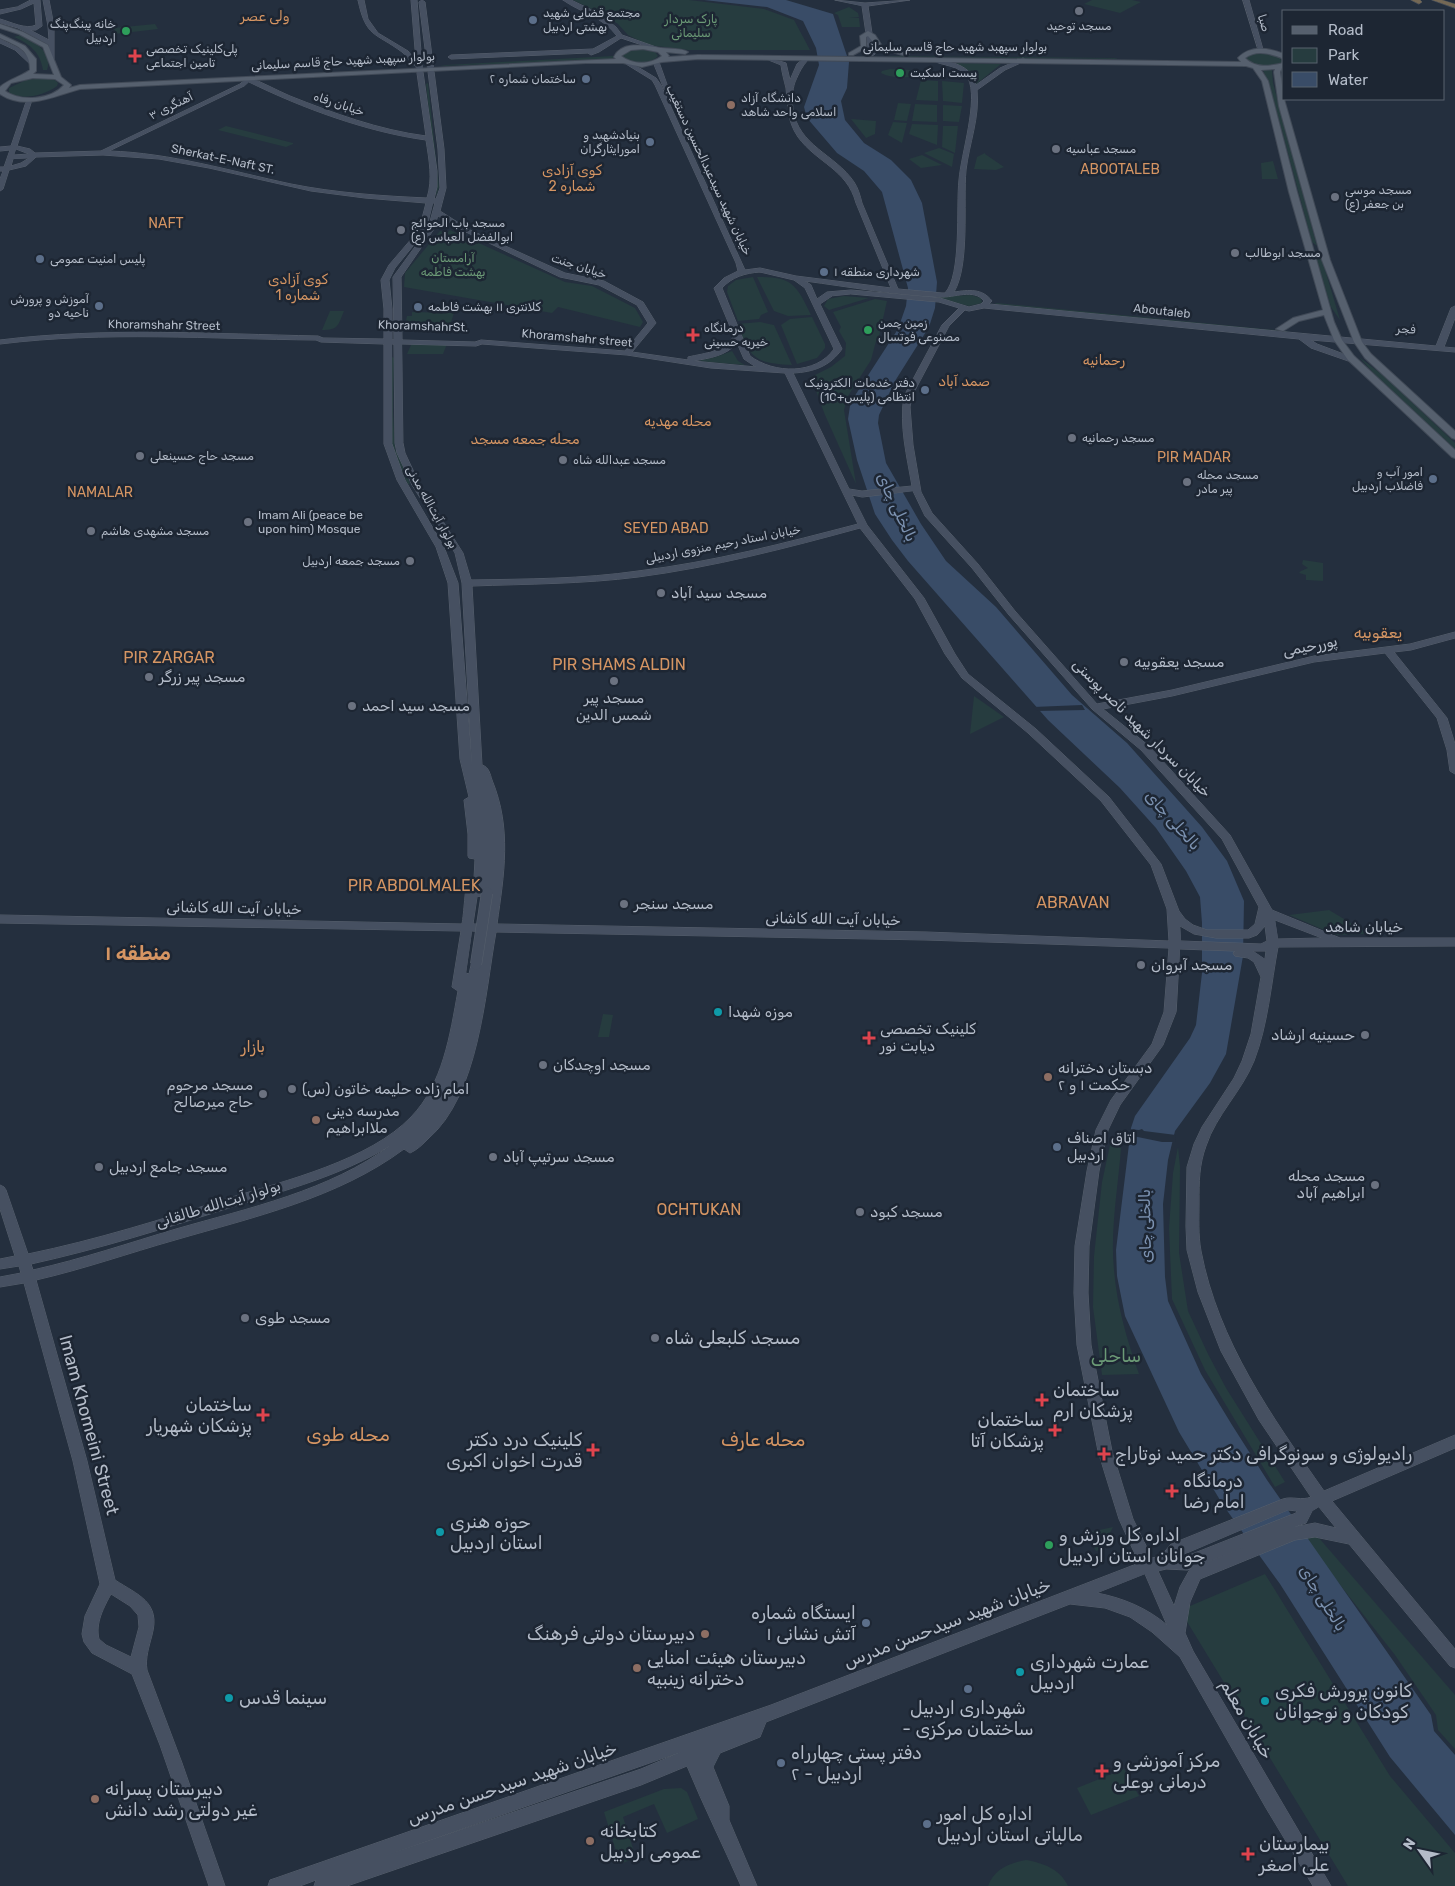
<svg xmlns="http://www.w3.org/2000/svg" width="1455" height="1886" viewBox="0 0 1455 1886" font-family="Rubik,Cairo,sans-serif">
<rect width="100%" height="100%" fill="#242f3e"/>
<g fill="#263c3f">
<polygon points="573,0 689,0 764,9 794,20 810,50 688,50 648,45 628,35 618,24 602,14"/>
<polygon points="1092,0 1132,0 1141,2 1120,13 1084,4"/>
<polygon points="849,7 858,13 859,17 849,18 859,18 860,27 842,27 838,15 834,13"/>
<polygon points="155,24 158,29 115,34 114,28"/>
<path d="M21 35C34 42 54 52 47 70H43C40 52 30 44 14 37Z"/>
<path d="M640 49 655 52 658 56C650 65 632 64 622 57V54L628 51Z"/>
<path d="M1254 53 1271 54 1280 58 1282 62C1272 69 1254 67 1246 58Z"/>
<polygon points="613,56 613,60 440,66 445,65"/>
<polygon points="892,56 1115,58 1118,59 888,57"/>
<polygon points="955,63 1001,64 975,85 961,66"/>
<path d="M890 69 911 70 918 74 916 76C906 78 890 78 881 73L882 71Z"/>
<polygon points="1263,70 1272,70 1273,83 1317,246 1312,242 1273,98"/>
<path d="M44 78 55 80 58 83 57 86C45 95 22 101 9 93V88L26 80Z"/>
<polygon points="921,80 938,81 938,101 916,100"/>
<polygon points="942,81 964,83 962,103 943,101"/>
<polygon points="428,83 439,187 436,196 437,182 426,84"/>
<polygon points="898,103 911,104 907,121 894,120"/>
<polygon points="915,104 937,105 937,122 912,121"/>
<polygon points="943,105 962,106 959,122 943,121"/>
<polygon points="851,119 876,121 875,134 866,138"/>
<polygon points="893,122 907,123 902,143 888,135"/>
<polygon points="912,124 938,125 937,145 909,134"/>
<polygon points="226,126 293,143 293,144 286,147 218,130"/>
<polygon points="943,126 958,126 955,153 942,147"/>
<polygon points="939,148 954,154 952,167 924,153"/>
<polygon points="985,153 985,154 1004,167 996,170 974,169 977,157"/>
<polygon points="922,155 942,165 921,168 909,159"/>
<polygon points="1273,161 1278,179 1262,179 1261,163"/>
<polygon points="450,230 565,282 592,286 635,308 643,322 640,327 558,307 552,313 404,287 405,273 440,231 448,232"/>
<polygon points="1319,254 1321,256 1340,320 1331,307 1315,255"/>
<polygon points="753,277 768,312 761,315 759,319 738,321 727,292 728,286 736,280"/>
<path d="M757 277C793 276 797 286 811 315L788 316 774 311Z"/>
<polygon points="971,295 981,298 982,303 969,306 939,298 939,297"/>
<polygon points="844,296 869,298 829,310 824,306 828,299"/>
<polygon points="875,299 887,301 878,341 876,341 871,360 848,396 844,410 856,484 825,415 811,377 831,367 845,356 846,343 839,331 841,327 833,312"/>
<polygon points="997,303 1286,331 1288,332 994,304"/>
<path d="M330 311H344C338 325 339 330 322 330Z"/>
<polygon points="412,312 454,313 448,331 409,328 405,325 407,316 412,316"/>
<polygon points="812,317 825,344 825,348 817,358 797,364 781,325 790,319"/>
<path d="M760 322 774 325 792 365C754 363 750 358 737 324Z"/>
<polygon points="416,344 447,344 443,354 407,354 411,345"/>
<polygon points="732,351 738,361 745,365 698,361 716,357"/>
<polygon points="392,357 394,358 393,412 395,449 410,483 408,485 392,450"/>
<polygon points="1359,357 1384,376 1455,443 1455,449 1375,375"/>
<polygon points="1303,560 1323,563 1323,581 1306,580 1306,575 1299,573 1301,571 1308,568 1302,564"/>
<polygon points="974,696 1004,717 970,734"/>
<polygon points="1329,910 1369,934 1336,935 1289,915"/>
<polygon points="603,1014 613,1015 609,1037 598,1037"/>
<path d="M1110 1145 1121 1148C1118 1188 1110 1230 1114 1270 1117 1306 1127 1340 1139 1374L1102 1375 1093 1307 1094 1256 1102 1182Z"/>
<polygon points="1178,1147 1180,1167 1179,1253 1188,1311 1208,1354 1226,1388 1285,1482 1275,1487 1205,1370 1172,1299 1169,1228 1173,1173"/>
<polygon points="1113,1527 1102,1549 1096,1551 1086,1533"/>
<polygon points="1312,1530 1455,1695 1455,1749 1438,1730 1436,1715 1395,1655 1301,1535"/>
<polygon points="1265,1574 1390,1776 1455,1853 1455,1886 1348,1886 1186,1620 1183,1609"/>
<polygon points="1124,1769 1139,1796 1091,1815 1077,1788"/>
<polygon points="681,1788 687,1792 698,1819 667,1833 654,1804 623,1817 636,1858 620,1864 604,1812 664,1789"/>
<path d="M1026 1860C1043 1863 1060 1869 1068 1886H988C994 1869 1010 1863 1026 1860Z"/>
</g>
<polygon fill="#394c67" points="704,0 786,0 833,14 849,62 847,88 841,101 845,120 864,143 891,160 911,180 922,203 937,282 935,308 929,327 895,381 879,415 878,423 886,463 921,524 946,561 996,607 1072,695 1127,743 1202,827 1227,861 1244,901 1243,956 1226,1054 1210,1083 1175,1131 1168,1160 1163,1204 1165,1277 1168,1301 1201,1374 1232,1425 1267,1480 1431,1715 1434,1731 1455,1755 1455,1835 1390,1757 1280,1584 1223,1505 1179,1432 1125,1316 1117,1276 1116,1250 1131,1128 1135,1116 1190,1038 1196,1025 1202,973 1202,923 1200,897 1186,871 1156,828 1120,788 1048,720 908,561 892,540 875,514 857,460 848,419 850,406 856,394 898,329 906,306 908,288 882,192 864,171 837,153 807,118 804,107 819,65 816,48 803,21 767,7"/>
<g fill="#242f3e">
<polygon points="1082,705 1085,710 1037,711 1033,707"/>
<polygon points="1129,1129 1139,1130 1142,1129 1144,1131 1176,1135 1175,1142 1162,1142 1128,1135"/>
</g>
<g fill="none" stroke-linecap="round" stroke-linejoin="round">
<defs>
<g id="secondary">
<path d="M31 0H40L42 26 36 30H30L49 40 48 26 43 0H49L54 26V59L49 58V45L18 28 0 23V19C11 22 26 30 36 25L34 3 21 9 0 14V10L17 7Z"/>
<path d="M358 0H364L368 19 378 33 408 51 416 61 411 0H417L422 65 437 171V187L434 199H436L440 188 438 149 419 2 422 0 425 2 444 149 446 188 440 211 470 230 565 273 604 281 643 302 656 323 632 352 688 360V357C706 353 723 352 734 336L714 288 724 278 738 271 736 263 655 85 652 80 626 64 625 63 628 61 656 78 661 85 745 270 760 268 796 276 891 288 856 203C847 169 817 163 798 137 787 121 788 106 786 88 784 80 782 73 781 65L766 59V57L786 63 790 80 797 64 805 57H809V59C802 66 799 73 795 82 792 91 792 99 793 109 798 146 835 154 854 182 858 188 860 195 862 203L898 289 942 293H945C962 275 956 206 959 180 961 154 979 100 968 78 961 65 942 66 931 60L934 58C951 62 972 65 976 85L1000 68 1023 58 1025 59V61L1005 70 977 90C980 117 969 144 966 170 963 203 970 265 954 292 969 290 982 288 992 301L989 304 1436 346 1451 308 1455 306V318L1444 347 1455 348V352L1311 340 1317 344 1357 359 1358 361 1354 363 1311 348 1299 339 984 308 969 311 965 310 949 326 912 396 910 407 913 445 921 492 932 513 978 564 1015 611 1097 704 1172 690 1314 656 1410 644 1455 632V638L1411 650 1394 652 1447 718 1455 744V774L1450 771 1447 750 1437 718 1385 653 1314 662 1172 696 1103 709 1149 746 1230 835 1272 910 1340 938H1455V946L1278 947C1271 984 1268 1025 1254 1061 1242 1091 1216 1115 1206 1146 1199 1165 1199 1182 1199 1202 1199 1218 1198 1235 1201 1251 1218 1341 1272 1417 1324 1491L1455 1435V1448L1332 1501 1455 1649V1668L1450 1666 1349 1544 1315 1537 1295 1540 1200 1579 1190 1602 1185 1633 1193 1651 1331 1886H1313L1266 1808 1180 1657 1152 1632 1130 1617 1105 1608 1070 1604 766 1722 760 1737 720 1753 713 1767 729 1806V1820L757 1886H741C723 1845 704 1807 687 1766L641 1785 347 1886H314L316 1880 300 1886H268L270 1880 276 1878 771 1705 1139 1563 1119 1519 1098 1451 1077 1345 1074 1293 1075 1246 1087 1171 1096 1130 1111 1100 1152 1044 1164 1012 1169 948 926 940 496 932C485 994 479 1095 428 1139 423 1144 417 1150 410 1153L404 1149C338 1198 254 1217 175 1240 129 1253 84 1269 36 1280L87 1461 115 1580C138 1595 161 1602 152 1635 149 1647 145 1658 147 1670L182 1763 225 1886H209L160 1745 132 1674 92 1653 84 1642 82 1634 85 1616 100 1584 73 1461 24 1283 0 1287V1277L21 1273 19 1266 0 1269V1259L15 1256 0 1209V1185L4 1187 6 1190 28 1254C96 1240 163 1219 229 1198 285 1181 370 1160 411 1117 443 1084 450 1035 458 991L452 987 461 931 0 923V915L462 924C464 914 465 886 468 879H474L475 859 469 858 468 856V834L464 800 469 797 460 759 448 583 436 547 397 480 384 444V344L321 342 316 340C211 339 104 331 0 344V340C105 327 213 334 318 336L323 338 384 339V309L381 280 389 265 419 230 426 203 365 198 311 191 209 168 159 159 103 155 36 157 26 166 9 170 3 189 0 191V179L3 171H0V167H4L10 150 0 151V147L11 146 27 99 32 100 17 146 30 149 35 153 101 151 240 84 248 77C262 82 276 90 290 96 333 113 379 130 426 136L416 66C409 63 408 56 402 52 375 32 366 38 358 0ZM249 82C302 108 367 132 426 140 429 160 433 179 427 198 382 196 336 193 291 184 230 171 171 153 109 151L244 86ZM16 149 29 154 14 155ZM29 158 21 163 11 166 13 159ZM433 203H435L428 229 393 277 394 340H392V309L389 280 395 268 426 230ZM438 216 466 232 560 277 599 285 637 305 648 323 625 351 481 340 475 342 402 340 401 277 434 229ZM760 272 794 280 805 288 834 349C816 375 774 374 750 356L722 288C732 277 745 273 760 272ZM805 281C850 287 895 295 940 297 954 298 974 288 984 301L981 304 969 307 940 298 851 290 827 292 817 299 811 285ZM851 294 939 302 959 308 942 325 904 396C899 425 907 457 912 486L862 491 849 489 793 373C814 372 830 366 842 349L820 304 832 296ZM737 343 744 359 756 367 693 361C710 358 726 356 737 343ZM392 344H394L395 443 397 453 412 485 455 553 462 583 472 767 458 583 444 547 405 480 392 444ZM402 344 476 346 482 344 627 355 711 368 785 373 858 524C785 543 713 562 638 571 583 579 527 579 471 580L463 553 420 485 405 453 403 443ZM913 491 925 516 972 568 1009 615 1092 709 1141 750 1222 839 1259 907 1255 924 1248 930H1207L1193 925 1185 919 1179 911 1161 864 1109 797 1036 729 968 674 955 654 924 598 867 525 852 495 862 497ZM860 528 915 599 945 654 962 678 1028 733 1101 801 1151 865 1167 909 1169 941 926 932 497 924C504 874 512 829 492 780 490 774 489 767 482 765L472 586C527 584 583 584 638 577 714 567 787 548 860 528ZM483 896H490L486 924H473L477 897ZM1275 920 1322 938 1278 939ZM1180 926 1194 934 1216 938H1249L1257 935 1265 926 1267 941 1261 944 1181 941ZM472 931 484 932 479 961H472L469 974 466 973ZM1180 949 1235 951 1233 953 1235 956 1248 958 1254 962 1261 977 1251 1034 1242 1061 1234 1078 1202 1127 1194 1144 1187 1167 1186 1226 1187 1250 1198 1292 1221 1351 1259 1420 1311 1497C1302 1501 1292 1496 1283 1499L1171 1544 1161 1556 1152 1558 1133 1519 1112 1451 1091 1345 1088 1293 1089 1246 1099 1171 1108 1130 1120 1105 1163 1045 1176 1012ZM1253 951H1266L1265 959ZM391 1145C329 1191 249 1208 176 1229 129 1243 82 1259 33 1270L31 1264C99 1249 166 1228 232 1207 286 1190 343 1175 391 1145ZM1319 1507 1336 1528 1315 1523 1294 1527 1306 1523 1312 1511ZM1288 1510 1297 1511 1296 1513 1187 1556H1180ZM1253 1544 1190 1569 1180 1587 1174 1606 1158 1571 1166 1569 1187 1570ZM1145 1574 1167 1625C1147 1608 1123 1598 1097 1593ZM111 1594 130 1606 138 1615 139 1627 131 1657 106 1645 99 1639C95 1623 104 1607 111 1594ZM681 1752 641 1769 387 1855Z"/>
<path d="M563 0H571L598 13 616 27 622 35 659 48 654 49 621 38 599 52 591 55 588 53 451 59 448 57 451 55 593 49 617 36C602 16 581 13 563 0Z"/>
<polygon points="835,0 865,3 910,0 868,6 875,54 872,56 869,54 862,6"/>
<polygon points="1243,0 1249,0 1264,53 1259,52"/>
<polygon points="0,39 19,48 35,63 35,65 31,65 15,50 0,43"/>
<polygon points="656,60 659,62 669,90 664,89 653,62"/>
</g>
<g id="primary">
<path d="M0 24 23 32 48 45 61 77 71 85 69 88 80 85 616 59 614 57C622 40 646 46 661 48 670 49 681 48 688 52L685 54 666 52 669 56 668 57 698 55 1241 62 1238 58C1250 45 1269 48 1284 54V59C1271 54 1257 49 1245 58 1256 69 1270 66 1284 63L1280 72 1284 99 1330 260 1362 342 1371 354 1455 431V439L1452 438 1365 358 1354 342 1322 260 1279 106 1274 72 1275 69 1261 70 1268 81 1297 192 1334 322 1342 340 1354 356 1455 450V458L1452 457 1348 360 1334 340 1324 315 1299 321 1283 331 1276 329 1293 318 1323 310 1289 192 1262 81 1253 68 1246 66 698 59 662 62 642 67 623 63H586L80 89C54 96 26 111 0 94V87C9 79 20 77 30 70 30 49 17 46 0 38V34L25 46 36 59V71L33 74 54 75 43 47 19 34 0 28ZM643 49 658 52 662 56C650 65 633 65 621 56L631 50ZM33 78 55 79 64 85C51 100 21 102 5 91L11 83Z"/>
<polygon points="868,31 875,35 882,46 909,54 906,56 878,48 868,36 866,37 866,48 853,55 849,55 849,53 861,46 860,36"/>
</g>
<g id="highway">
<polygon points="1411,0 1420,0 1422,2 1419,4"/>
<polygon points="1432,0 1442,0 1455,4 1455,8"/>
</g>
</defs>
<use href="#secondary" stroke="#565f6c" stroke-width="1"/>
<use href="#primary" stroke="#414a57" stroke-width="2"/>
<use href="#highway" stroke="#434c59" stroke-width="1"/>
<use href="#secondary" fill="#465061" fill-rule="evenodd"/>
<use href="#primary" fill="#56606e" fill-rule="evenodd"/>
<use href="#highway" fill="#746855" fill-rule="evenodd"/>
<defs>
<polyline id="secondary-bridge" points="476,964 487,893"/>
</defs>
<use href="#secondary-bridge" stroke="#565f6c" stroke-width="12" stroke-linecap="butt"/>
<use href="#secondary-bridge" stroke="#465061" stroke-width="11"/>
</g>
<g fill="#6b7280" stroke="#1d2633" stroke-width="2">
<circle cx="1079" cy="11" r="5"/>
<circle cx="1056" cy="149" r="5"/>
<circle cx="1335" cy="197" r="5"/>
<circle cx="401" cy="230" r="5"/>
<circle cx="1235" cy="253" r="5"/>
<circle cx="1072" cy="438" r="5"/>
<circle cx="140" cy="456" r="5"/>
<circle cx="563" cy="460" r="5"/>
<circle cx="1187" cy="482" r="5"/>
<circle cx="248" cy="522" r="5"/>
<circle cx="91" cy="531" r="5"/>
<circle cx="410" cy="561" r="5"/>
<circle cx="661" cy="593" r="5"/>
<circle cx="1124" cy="662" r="5"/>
<circle cx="149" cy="677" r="5"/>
<circle cx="614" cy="681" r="5"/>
<circle cx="352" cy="706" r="5"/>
<circle cx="624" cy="904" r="5"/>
<circle cx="1141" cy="965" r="5"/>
<circle cx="1365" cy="1035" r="5"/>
<circle cx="543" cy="1065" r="5"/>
<circle cx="292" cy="1089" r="5"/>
<circle cx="263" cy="1094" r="5"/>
<circle cx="493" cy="1157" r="5"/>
<circle cx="99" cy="1167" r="5"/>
<circle cx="1375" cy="1185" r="5"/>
<circle cx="860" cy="1212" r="5"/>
<circle cx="245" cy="1318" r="5"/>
<circle cx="655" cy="1338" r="5"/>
</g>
<g fill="#5c6f8a" stroke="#1d2633" stroke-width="2">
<circle cx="533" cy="20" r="5"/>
<circle cx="586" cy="79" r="5"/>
<circle cx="650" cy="142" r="5"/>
<circle cx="40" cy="259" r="5"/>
<circle cx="824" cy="272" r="5"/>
<circle cx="99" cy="306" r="5"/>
<circle cx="418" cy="307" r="5"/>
<circle cx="925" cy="390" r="5"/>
<circle cx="1433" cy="479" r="5"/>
<circle cx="1057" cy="1147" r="5"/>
<circle cx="866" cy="1623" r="5"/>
<circle cx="968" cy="1689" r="5"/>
<circle cx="781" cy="1763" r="5"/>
<circle cx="927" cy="1824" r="5"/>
</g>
<g fill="#2e9e5b" stroke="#1d2633" stroke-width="2">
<circle cx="126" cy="31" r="5"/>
<circle cx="900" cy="73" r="5"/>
<circle cx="868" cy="330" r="5"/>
<circle cx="1049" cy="1545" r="5"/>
</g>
<g fill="#e0444e" stroke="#1d2633" stroke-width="2">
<path d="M132.5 48.5h5v5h5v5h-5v5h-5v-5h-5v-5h5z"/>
<path d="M690.5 327.5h5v5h5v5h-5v5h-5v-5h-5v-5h5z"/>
<path d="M866.5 1030.5h5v5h5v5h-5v5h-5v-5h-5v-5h5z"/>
<path d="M1039.5 1392.5h5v5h5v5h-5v5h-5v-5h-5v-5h5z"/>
<path d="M260.5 1407.5h5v5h5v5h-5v5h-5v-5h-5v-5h5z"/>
<path d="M1052.5 1422.5h5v5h5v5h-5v5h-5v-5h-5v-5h5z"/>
<path d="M590.5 1442.5h5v5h5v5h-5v5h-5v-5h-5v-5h5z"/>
<path d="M1101.5 1446.5h5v5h5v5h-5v5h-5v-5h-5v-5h5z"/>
<path d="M1169.5 1483.5h5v5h5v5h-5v5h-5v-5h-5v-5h5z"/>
<path d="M1099.5 1763.5h5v5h5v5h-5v5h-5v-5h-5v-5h5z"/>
<path d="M1245.5 1846.5h5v5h5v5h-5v5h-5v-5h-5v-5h5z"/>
</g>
<g fill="#8d6e63" stroke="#1d2633" stroke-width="2">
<circle cx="731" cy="105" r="5"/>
<circle cx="1048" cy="1077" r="5"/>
<circle cx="316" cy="1120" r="5"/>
<circle cx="705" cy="1634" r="5"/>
<circle cx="637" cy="1668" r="5"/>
<circle cx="95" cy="1799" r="5"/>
<circle cx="590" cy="1841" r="5"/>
</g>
<g fill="#0f9aa8" stroke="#1d2633" stroke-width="2">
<circle cx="718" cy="1012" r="5"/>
<circle cx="440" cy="1532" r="5"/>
<circle cx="1020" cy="1672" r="5"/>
<circle cx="229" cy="1698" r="5"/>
<circle cx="1265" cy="1701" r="5"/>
</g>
<g text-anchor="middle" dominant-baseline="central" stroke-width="5" stroke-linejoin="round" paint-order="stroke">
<g font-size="12" fill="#b4bcc9" stroke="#1d2633" text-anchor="start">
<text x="543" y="13">مجتمع قضایی شهید<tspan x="543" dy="14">بهشتی اردبیل</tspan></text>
<text x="116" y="24" text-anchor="end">خانه پینگ‌پنگ<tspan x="116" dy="14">اردبیل</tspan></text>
<text x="1079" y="26" text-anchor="middle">مسجد توحید</text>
<text x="146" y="49">پلی‌کلینیک تخصصی<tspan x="146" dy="14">تامین اجتماعی</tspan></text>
<text x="910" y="73">پیست اسکیت</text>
<text x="576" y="79" text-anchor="end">ساختمان شماره ۲</text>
<text x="741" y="98">دانشگاه آزاد<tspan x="741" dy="14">اسلامی واحد شاهد</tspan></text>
<text x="640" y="135" text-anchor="end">بنیادشهید و<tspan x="640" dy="14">امورایثارگران</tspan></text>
<text x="1066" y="149">مسجد عباسیه</text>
<text x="1345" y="190">مسجد موسی<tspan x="1345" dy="14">بن جعفر (ع)</tspan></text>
<text x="411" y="223">مسجد باب الحوائج<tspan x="411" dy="14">ابوالفضل العباس (ع)</tspan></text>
<text x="1245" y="253">مسجد ابوطالب</text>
<text x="50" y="259">پلیس امنیت عمومی</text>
<text x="834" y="272">شهرداری منطقه ۱</text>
<text x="89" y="299" text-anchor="end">آموزش و پرورش<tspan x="89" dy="14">ناحیه دو</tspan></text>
<text x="428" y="307">کلانتری ۱۱ بهشت فاطمه</text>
<text x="878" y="323">زمین چمن<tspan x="878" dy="14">مصنوعی فوتسال</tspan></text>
<text x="704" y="328">درمانگاه<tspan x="704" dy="14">خیریه حسینی</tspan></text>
<text x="915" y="383" text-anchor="end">دفتر خدمات الکترونیک<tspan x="915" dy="14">انتظامی (پلیس+10)</tspan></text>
<text x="1082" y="438">مسجد رحمانیه</text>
<text x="150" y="456">مسجد حاج حسینعلی</text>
<text x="573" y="460">مسجد عبدالله شاه</text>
<text x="1423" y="472" text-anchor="end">امور آب و<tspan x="1423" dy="14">فاضلاب اردبیل</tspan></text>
<text x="1197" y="475">مسجد محله<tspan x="1197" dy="14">پیر مادر</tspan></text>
<text x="258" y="515">Imam Ali (peace be<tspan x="258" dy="14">upon him) Mosque</tspan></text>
<text x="101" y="531">مسجد مشهدی هاشم</text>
<text x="400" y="561" text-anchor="end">مسجد جمعه اردبیل</text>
</g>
<g font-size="12" fill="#6b9a76" stroke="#1d2633">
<text x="691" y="19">پارک سردار<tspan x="691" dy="14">سلیمانی</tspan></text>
<text x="453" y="258">آرامستان<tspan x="453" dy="14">بهشت فاطمه</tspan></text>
</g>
<g font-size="12" fill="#b4bcc9" stroke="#1d2633">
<text transform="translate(1264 23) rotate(73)">صبا</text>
<text x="955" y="47">بولوار سپهبد شهید حاج قاسم سلیمانی</text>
<text transform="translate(343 61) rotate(-3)">بولوار سپهبد شهید حاج قاسم سلیمانی</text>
<text transform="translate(339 104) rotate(18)">خیابان رفاه</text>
<text transform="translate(171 106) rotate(-26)">آهنگری ۳</text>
<text transform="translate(223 159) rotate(12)">Sherkat-E-Naft ST.</text>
<text transform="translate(709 170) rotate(65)">خیابان شهید سیدعبدالحسین دستغیب</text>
<text transform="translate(579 266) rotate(18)">خیابان جنت</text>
<text transform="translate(1162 311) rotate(6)">Aboutaleb</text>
<text transform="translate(164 325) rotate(1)">Khoramshahr Street</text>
<text transform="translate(423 326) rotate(2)">KhoramshahrSt.</text>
<text transform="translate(1406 329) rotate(4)">فجر</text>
<text transform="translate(577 338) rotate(5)">Khoramshahr street</text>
<text transform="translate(432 507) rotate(61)">بولوار آیت‌الله مدنی</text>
<text transform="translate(723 544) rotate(-11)">خیابان استاد رحیم منزوی اردبیلی</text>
</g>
<g font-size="14" fill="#d59563" stroke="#1d2633">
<text x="265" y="16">ولی عصر</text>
<text x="1120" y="169">ABOOTALEB</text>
<text x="572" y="170">کوی آزادی<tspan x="572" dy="16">شماره 2</tspan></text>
<text x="166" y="223">NAFT</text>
<text x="298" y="279">کوی آزادی<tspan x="298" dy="16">شماره 1</tspan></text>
<text x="1104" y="360">رحمانیه</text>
<text x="964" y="381">صمد آباد</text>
<text x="678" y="421">محله مهدیه</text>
<text x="525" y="439">محله جمعه مسجد</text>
<text x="1194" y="457">PIR MADAR</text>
<text x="100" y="492">NAMALAR</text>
<text x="666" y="528">SEYED ABAD</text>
</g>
<g font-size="15" fill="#b4bcc9" stroke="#1d2633" text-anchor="start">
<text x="671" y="593">مسجد سید آباد</text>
<text x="1134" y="662">مسجد یعقوبیه</text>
<text x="159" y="677">مسجد پیر زرگر</text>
<text x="614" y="698" text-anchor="middle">مسجد پیر<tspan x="614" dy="17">شمس الدین</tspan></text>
<text x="362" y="706">مسجد سید احمد</text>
<text x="634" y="904">مسجد سنجر</text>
<text x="1151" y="965">مسجد آبروان</text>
<text x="728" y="1012">موزه شهدا</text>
<text x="880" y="1029">کلینیک تخصصی<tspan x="880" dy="17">دیابت نور</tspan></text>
<text x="1355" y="1035" text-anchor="end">حسینیه ارشاد</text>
<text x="553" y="1065">مسجد اوچدکان</text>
<text x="1058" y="1068">دبستان دخترانه<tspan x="1058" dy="17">حکمت ۱ و ۲</tspan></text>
<text x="253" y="1085" text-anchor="end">مسجد مرحوم<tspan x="253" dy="17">حاج میرصالح</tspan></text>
<text x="302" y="1089">امام زاده حلیمه خاتون (س)</text>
<text x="326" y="1111">مدرسه دینی<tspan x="326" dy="17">ملاابراهیم</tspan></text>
<text x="1067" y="1138">اتاق اصناف<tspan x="1067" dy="17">اردبیل</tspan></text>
<text x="503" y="1157">مسجد سرتیپ آباد</text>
<text x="109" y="1167">مسجد جامع اردبیل</text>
<text x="1365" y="1176" text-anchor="end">مسجد محله<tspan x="1365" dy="17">ابراهیم آباد</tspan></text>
<text x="870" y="1212">مسجد کبود</text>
<text x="255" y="1318">مسجد طوی</text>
</g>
<g font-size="15" fill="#b4bcc9" stroke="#1d2633">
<text transform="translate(1310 646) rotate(-11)">پوررحیمی</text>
<text transform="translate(1142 728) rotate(45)">خیابان سردار شهید ناصر پوستی</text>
<text transform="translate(234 908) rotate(1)">خیابان آیت الله کاشانی</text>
<text transform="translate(833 919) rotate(1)">خیابان آیت الله کاشانی</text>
<text x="1364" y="927">خیابان شاهد</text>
<text transform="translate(218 1204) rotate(-17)">بولوار آیت‌الله طالقانی</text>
</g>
<g font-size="16" font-style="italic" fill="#7c92b1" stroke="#1d2633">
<text transform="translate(897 507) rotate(65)">بالخلی چای</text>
<text transform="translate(1173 820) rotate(48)">بالخلی چای</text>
<text transform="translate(1145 1226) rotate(-91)">بالخلی چای</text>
<text transform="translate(1323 1598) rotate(58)">بالخلی چای</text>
</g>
<g font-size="16" fill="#d59563" stroke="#1d2633">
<text x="1378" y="632">یعقوبیه</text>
<text x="169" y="657">PIR ZARGAR</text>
<text x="619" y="664">PIR SHAMS ALDIN</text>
<text x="414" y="885">PIR ABDOLMALEK</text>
<text x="1073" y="902">ABRAVAN</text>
<text x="253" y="1046">بازار</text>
<text x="699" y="1209">OCHTUKAN</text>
</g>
<g font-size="18" fill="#b4bcc9" stroke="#1d2633" text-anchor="start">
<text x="665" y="1338">مسجد کلبعلی شاه</text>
<text x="1053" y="1390">ساختمان<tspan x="1053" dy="21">پزشکان ارم</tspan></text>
<text x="252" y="1405" text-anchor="end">ساختمان<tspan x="252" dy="21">پزشکان شهریار</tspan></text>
<text x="1044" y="1420" text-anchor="end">ساختمان<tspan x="1044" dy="21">پزشکان آتا</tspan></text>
<text x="582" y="1440" text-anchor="end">کلینیک درد دکتر<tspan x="582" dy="21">قدرت اخوان اکبری</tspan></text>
<text x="1115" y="1454">رادیولوژی و سونوگرافی دکتر حمید نوتاراج</text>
<text x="1183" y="1481">درمانگاه<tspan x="1183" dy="21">امام رضا</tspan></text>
<text x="450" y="1522">حوزه هنری<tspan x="450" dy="21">استان اردبیل</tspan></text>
<text x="1059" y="1535">اداره کل ورزش و<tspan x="1059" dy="21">جوانان استان اردبیل</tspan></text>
<text x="856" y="1613" text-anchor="end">ایستگاه شماره<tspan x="856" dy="21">۱ آتش نشانی</tspan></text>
<text x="695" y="1634" text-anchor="end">دبیرستان دولتی فرهنگ</text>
<text x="647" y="1658">دبیرستان هیئت امنایی<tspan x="647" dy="21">دخترانه زینبیه</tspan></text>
<text x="1030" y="1662">عمارت شهرداری<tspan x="1030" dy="21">اردبیل</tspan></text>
<text x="1275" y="1691">کانون پرورش فکری<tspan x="1275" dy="21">کودکان و نوجوانان</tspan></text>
<text x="239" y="1698">سینما قدس</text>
<text x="968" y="1708" text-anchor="middle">شهرداری اردبیل<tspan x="968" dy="21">- ساختمان مرکزی</tspan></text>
<text x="791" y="1753">دفتر پستی چهارراه<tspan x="791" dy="21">اردبیل - ۲</tspan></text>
<text x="1113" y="1761">مرکز آموزشی و<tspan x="1113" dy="21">درمانی بوعلی</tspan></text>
<text x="105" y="1789">دبیرستان پسرانه<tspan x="105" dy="21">غیر دولتی رشد دانش</tspan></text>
<text x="937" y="1814">اداره کل امور<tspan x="937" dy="21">مالیاتی استان اردبیل</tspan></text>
<text x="600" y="1831">کتابخانه<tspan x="600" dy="21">عمومی اردبیل</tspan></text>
<text x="1259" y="1844">بیمارستان<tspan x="1259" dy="21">علی اصغر</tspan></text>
</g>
<g font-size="18" fill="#6b9a76" stroke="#1d2633">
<text x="1116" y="1356">ساحلی</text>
</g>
<g font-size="18" fill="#b4bcc9" stroke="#1d2633">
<text transform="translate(89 1425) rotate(75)">Imam Khomeini Street</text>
<text transform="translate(947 1623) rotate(-21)">خیابان شهید سیدحسن مدرس</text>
<text transform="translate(1247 1719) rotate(60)">خیابان معلم</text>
<text transform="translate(512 1783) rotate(-19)">خیابان شهید سیدحسن مدرس</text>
</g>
<g font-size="19" fill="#d59563" stroke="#1d2633">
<text x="348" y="1434">محله طوی</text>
<text x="763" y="1439">محله عارف</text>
</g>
<g font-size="20" font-weight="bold" fill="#d59563" stroke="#1d2633">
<text x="138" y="953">منطقه ۱</text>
</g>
</g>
<rect x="1282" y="10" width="162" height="90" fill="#1d2633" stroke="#59626f"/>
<rect x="1292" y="26" width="25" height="8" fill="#56606e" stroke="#59626f"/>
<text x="1328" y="35" font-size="15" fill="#b4bcc9">Road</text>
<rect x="1292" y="48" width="25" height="15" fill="#263c3f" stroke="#59626f"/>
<text x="1328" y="60" font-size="15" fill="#b4bcc9">Park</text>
<rect x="1292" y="72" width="25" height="15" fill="#394c67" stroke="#59626f"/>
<text x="1328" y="85" font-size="15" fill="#b4bcc9">Water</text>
<g transform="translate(1420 1851) rotate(303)" stroke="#1d2633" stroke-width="4" paint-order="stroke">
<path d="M0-4L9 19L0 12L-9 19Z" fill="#b4bcc9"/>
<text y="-8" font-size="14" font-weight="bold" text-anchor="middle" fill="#b4bcc9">N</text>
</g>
</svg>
